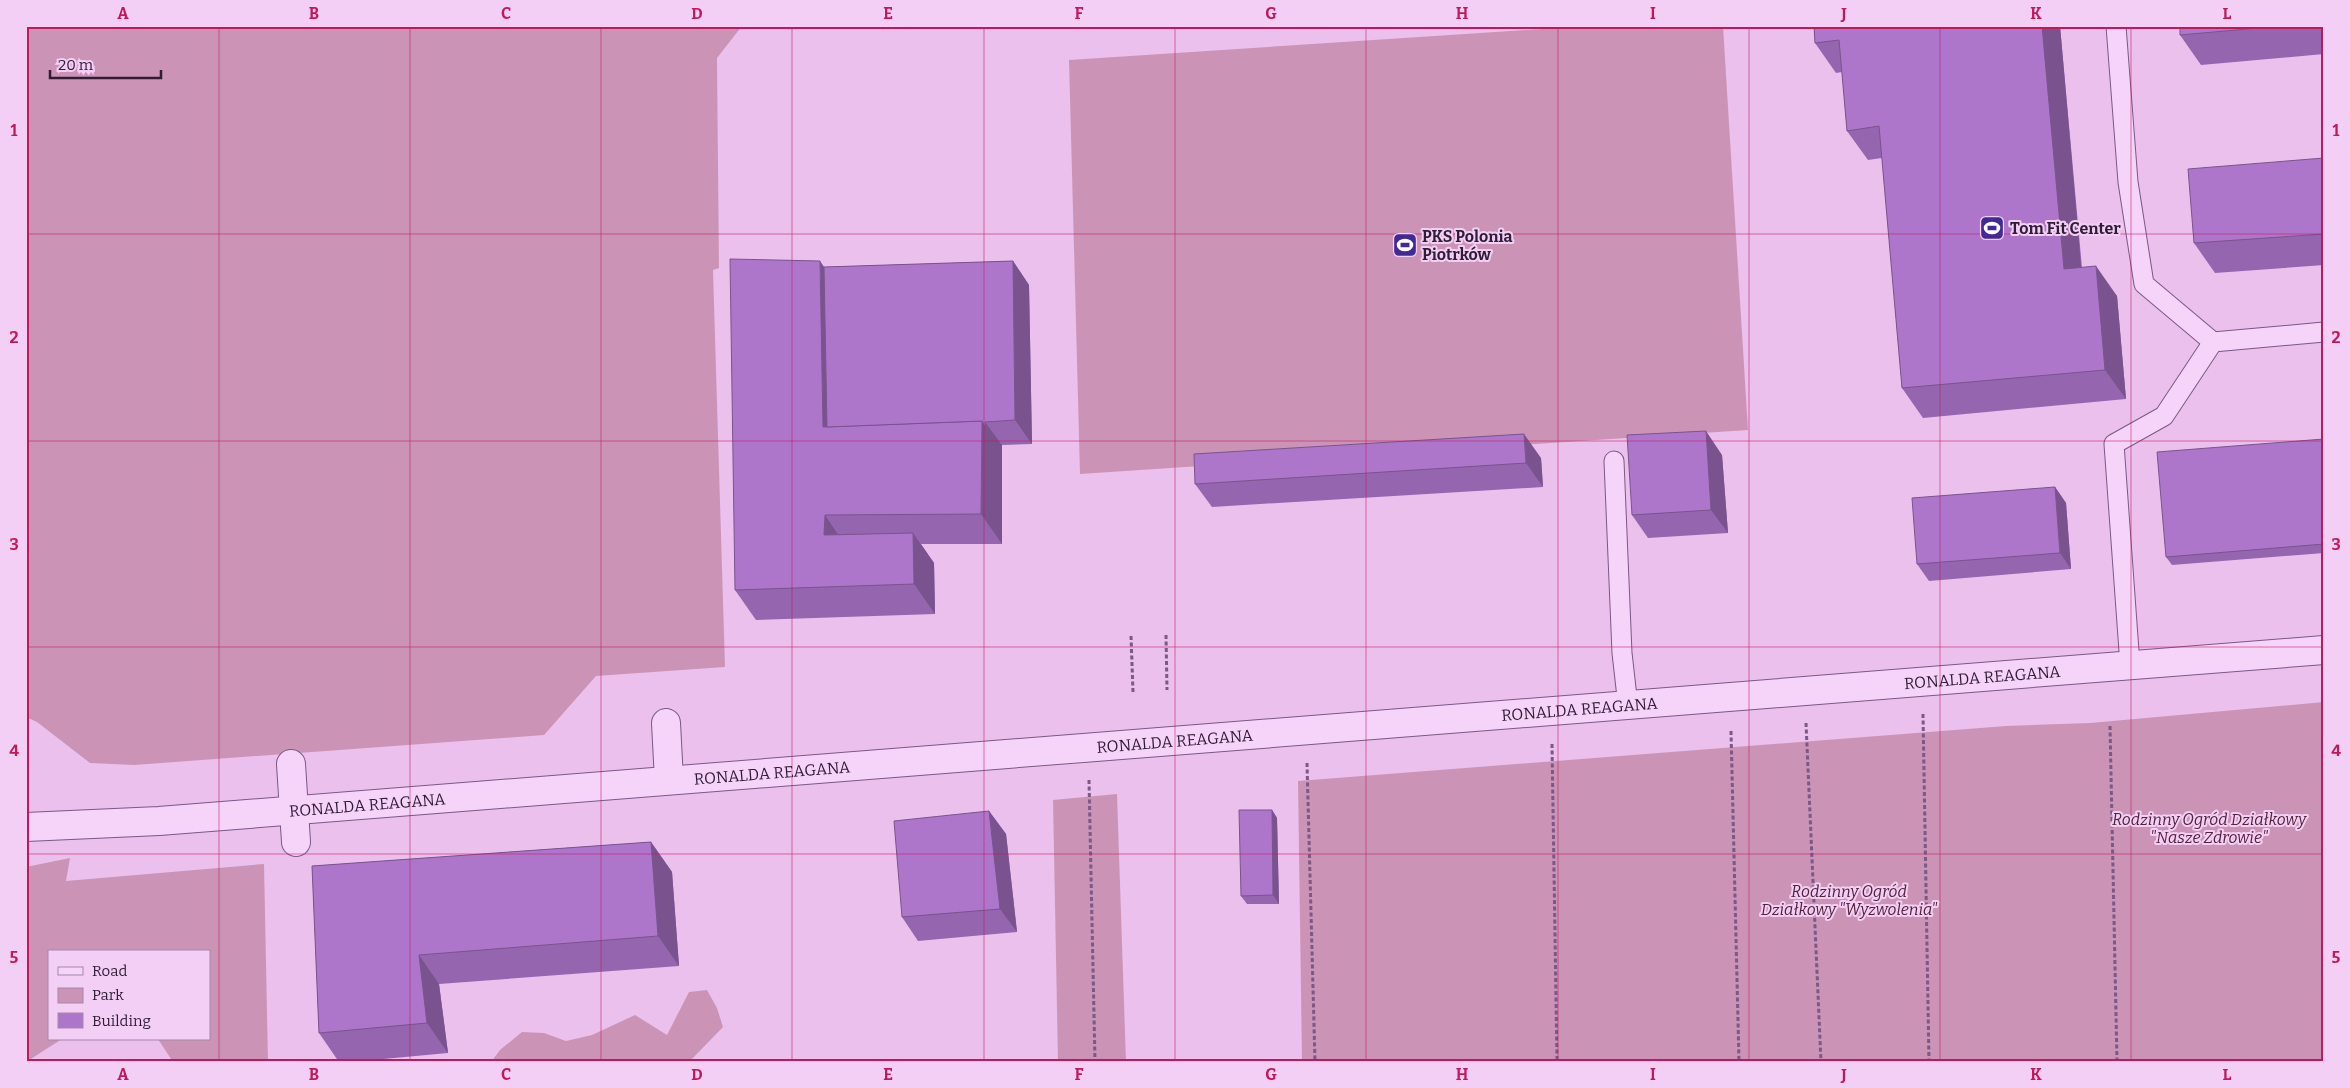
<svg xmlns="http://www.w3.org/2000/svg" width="2350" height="1088" viewBox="0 0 2350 1088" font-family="Bitter,serif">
<rect width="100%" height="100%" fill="#ebc0ed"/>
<g fill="#cb94b7">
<polygon points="26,26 742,26 717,58 719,268 713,270 725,667 596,676 544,735 134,765 90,763 37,722 26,717"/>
<polygon points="1589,26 1723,26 1748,430 1080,474 1069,60"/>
<polygon points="2324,702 2324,1062 1302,1062 1298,781 2006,726 2090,723"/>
<polygon points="1117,794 1126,1062 1058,1062 1053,800"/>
<polygon points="70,858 66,881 264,864 268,1062 173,1062 158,1039 209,1039 209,952 49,952 49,1039 62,1039 26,1062 26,867"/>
<polygon points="707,990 717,1008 723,1027 689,1062 491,1062 500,1050 522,1032 544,1033 566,1041 592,1035 635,1015 667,1035 689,992"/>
</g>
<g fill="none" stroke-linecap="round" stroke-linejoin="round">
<defs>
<g id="service">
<polyline points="2116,26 2128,182 2144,284 2213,342 2324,332"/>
<polyline points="1614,461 1622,653 1628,706"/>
<polyline points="2130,665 2114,444 2164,416 2213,342"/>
</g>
<g id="minor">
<polyline points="666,723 669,780"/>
<polyline points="291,764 296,842"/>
<path id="s1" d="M26 827 159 821 2324 650"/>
</g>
</defs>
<use href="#service" stroke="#7b5886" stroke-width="21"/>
<use href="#minor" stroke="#7b5886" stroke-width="30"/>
<g stroke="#7b5886" stroke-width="3" stroke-dasharray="4 2.5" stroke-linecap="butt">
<polyline points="1166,635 1167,690"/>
<polyline points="1131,636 1133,692"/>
<polyline points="1923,714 1929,1062"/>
<polyline points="1806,723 1821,1062"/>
<polyline points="2110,726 2117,1062"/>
<polyline points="1731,731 1739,1062"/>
<polyline points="1552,744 1557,1062"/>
<polyline points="1307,763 1315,1062"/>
<polyline points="1089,780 1095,1062"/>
</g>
<use href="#service" stroke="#f6d3f8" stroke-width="19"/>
<use href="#minor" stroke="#f6d3f8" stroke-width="28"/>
</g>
<g fill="#9665af">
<polygon points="1814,26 2060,26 2082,268 2117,296 2126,399 1923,418 1902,388 1882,158 1868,160 1847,131 1842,72 1836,73 1815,43"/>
<polygon points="2180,26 2324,26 2324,54 2201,65 2180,35"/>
<polygon points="2324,158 2324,265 2215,273 2194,243"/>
<polygon points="1013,261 1029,285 1032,444 1002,445 1002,544 921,544 934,563 935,614 756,620 735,590 824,267"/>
<polygon points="2324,439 2324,553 2172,565 2166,557"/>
<polygon points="1722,455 1728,533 1648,538 1632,515"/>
<polygon points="1541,458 1543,487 1212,507 1195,484"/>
<polygon points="2055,487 2066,503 2071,569 1929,581 1917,564"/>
<polygon points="1272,810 1277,818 1279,904 1247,904 1241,896"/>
<polygon points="989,811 1006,834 1017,932 918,941 902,917"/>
<polygon points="651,842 672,872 679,966 439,984 448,1053 351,1062 339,1062 319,1033 312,866"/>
</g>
<g fill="#7a538e">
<polygon points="2042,26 2060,26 2084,299 2064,269"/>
<polygon points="820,261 840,290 843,433 823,427"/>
<polygon points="1013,261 1029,285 1032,444 1015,420"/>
<polygon points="2096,266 2117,296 2126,399 2105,370"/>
<polygon points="982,421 985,422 1002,445 1002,544 981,514"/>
<polygon points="1706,431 1722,455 1728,533 1711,510"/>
<polygon points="1524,434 1541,458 1543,487 1526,463"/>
<polygon points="2055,487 2066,503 2071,569 2060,553"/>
<polygon points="825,515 845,545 824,535"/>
<polygon points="913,533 934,563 935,614 914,584"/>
<polygon points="1272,810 1277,818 1279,904 1273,895"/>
<polygon points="989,811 1006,834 1017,932 1000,909"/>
<polygon points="651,842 672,872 679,966 658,936"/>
<polygon points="419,955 439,984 448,1053 427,1023"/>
</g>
<g fill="#ae76cb" stroke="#7a538e">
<polygon points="1814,26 2042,26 2064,269 2096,266 2105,370 1902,388 1879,126 1847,131 1839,40 1815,43"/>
<polygon points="2180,26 2281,26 2180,35"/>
<polygon points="2324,158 2324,234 2194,243 2188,169"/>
<polygon points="730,259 820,261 823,427 982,421 981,514 825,515 824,535 913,533 914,584 735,590"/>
<polygon points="1013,261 1015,420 985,422 986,428 982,421 827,427 824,267"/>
<polygon points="1706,431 1711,510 1632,515 1627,435"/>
<polygon points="1524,434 1526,463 1195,484 1194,454"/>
<polygon points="2324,439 2324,544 2166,557 2157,452"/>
<polygon points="2055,487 2060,553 1917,564 1912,498"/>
<polygon points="1239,810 1272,810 1273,895 1241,896"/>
<polygon points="989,811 1000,909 902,917 894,821"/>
<polygon points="651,842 658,936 419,955 427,1023 319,1033 312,866"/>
</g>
<path fill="none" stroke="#c2185b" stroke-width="1" stroke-opacity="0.55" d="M219 26V1062M410 26V1062M601 26V1062M792 26V1062M984 26V1062M1175 26V1062M1366 26V1062M1558 26V1062M1749 26V1062M1940 26V1062M2131 26V1062M26 234H2324M26 441H2324M26 647H2324M26 854H2324"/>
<defs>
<symbol id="stadium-square" viewBox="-11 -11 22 22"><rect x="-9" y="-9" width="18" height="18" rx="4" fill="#422994" stroke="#f3cff5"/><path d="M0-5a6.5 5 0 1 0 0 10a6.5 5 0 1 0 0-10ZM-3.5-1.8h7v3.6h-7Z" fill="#fff"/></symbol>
</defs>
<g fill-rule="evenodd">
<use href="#stadium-square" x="1978" y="214" width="28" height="28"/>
<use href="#stadium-square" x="1391" y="231" width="28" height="28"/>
</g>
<g text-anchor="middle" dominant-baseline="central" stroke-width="4" stroke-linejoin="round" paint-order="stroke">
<g font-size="16" font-weight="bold" fill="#2f1c36" stroke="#f3cff5" text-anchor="start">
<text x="2010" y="228">Tom Fit Center</text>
<text x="1422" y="236">PKS Polonia<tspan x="1422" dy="18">Piotrków</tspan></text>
</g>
<g font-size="16" fill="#2f1c36" stroke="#f3cff5">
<text stroke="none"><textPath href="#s1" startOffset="1962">RONALDA REAGANA</textPath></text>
<text stroke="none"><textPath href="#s1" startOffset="1558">RONALDA REAGANA</textPath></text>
<text stroke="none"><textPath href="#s1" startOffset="1152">RONALDA REAGANA</textPath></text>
<text stroke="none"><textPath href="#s1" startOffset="748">RONALDA REAGANA</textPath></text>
<text stroke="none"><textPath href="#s1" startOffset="342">RONALDA REAGANA</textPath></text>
</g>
<g font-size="16" font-style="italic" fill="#52233b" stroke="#f3cff5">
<text x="2209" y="819">Rodzinny Ogród Działkowy<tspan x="2209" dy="18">"Nasze Zdrowie"</tspan></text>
<text x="1849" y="891">Rodzinny Ogród<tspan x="1849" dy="18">Działkowy "Wyzwolenia"</tspan></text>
</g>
</g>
<rect width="2350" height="1088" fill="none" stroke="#f3cff5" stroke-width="55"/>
<rect x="48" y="950" width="162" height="90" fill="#f3cff5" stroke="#a587a9"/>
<rect x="58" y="967" width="25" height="8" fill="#f6d3f8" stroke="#a587a9"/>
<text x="92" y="976" font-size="15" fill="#2f1c36">Road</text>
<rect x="58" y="988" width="25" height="15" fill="#cb94b7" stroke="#a587a9"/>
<text x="92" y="1000" font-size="15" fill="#2f1c36">Park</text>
<rect x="58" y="1013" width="25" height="15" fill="#ae76cb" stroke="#a587a9"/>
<text x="92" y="1026" font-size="15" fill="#2f1c36">Building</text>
<path d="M50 70v8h111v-8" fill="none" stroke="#2f1c36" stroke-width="2.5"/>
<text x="58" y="70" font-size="15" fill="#2f1c36" stroke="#f3cff5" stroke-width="4" paint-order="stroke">20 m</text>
<rect x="28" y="28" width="2294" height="1032" fill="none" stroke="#c2185b" stroke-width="2"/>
<g font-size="16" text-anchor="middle" font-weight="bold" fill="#c2185b">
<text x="123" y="19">A</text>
<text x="314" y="19">B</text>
<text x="506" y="19">C</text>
<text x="697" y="19">D</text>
<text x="888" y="19">E</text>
<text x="1079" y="19">F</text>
<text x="1271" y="19">G</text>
<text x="1462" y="19">H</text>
<text x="1653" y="19">I</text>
<text x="1844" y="19">J</text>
<text x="2036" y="19">K</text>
<text x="2227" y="19">L</text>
<text x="14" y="136">1</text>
<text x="2336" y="136">1</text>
<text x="14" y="343">2</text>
<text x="2336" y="343">2</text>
<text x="14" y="550">3</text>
<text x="2336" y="550">3</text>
<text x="14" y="756">4</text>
<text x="2336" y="756">4</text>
<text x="14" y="963">5</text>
<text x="2336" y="963">5</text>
<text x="123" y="1080">A</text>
<text x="314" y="1080">B</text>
<text x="506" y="1080">C</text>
<text x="697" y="1080">D</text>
<text x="888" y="1080">E</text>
<text x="1079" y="1080">F</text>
<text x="1271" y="1080">G</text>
<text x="1462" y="1080">H</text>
<text x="1653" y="1080">I</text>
<text x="1844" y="1080">J</text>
<text x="2036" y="1080">K</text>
<text x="2227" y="1080">L</text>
</g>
</svg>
